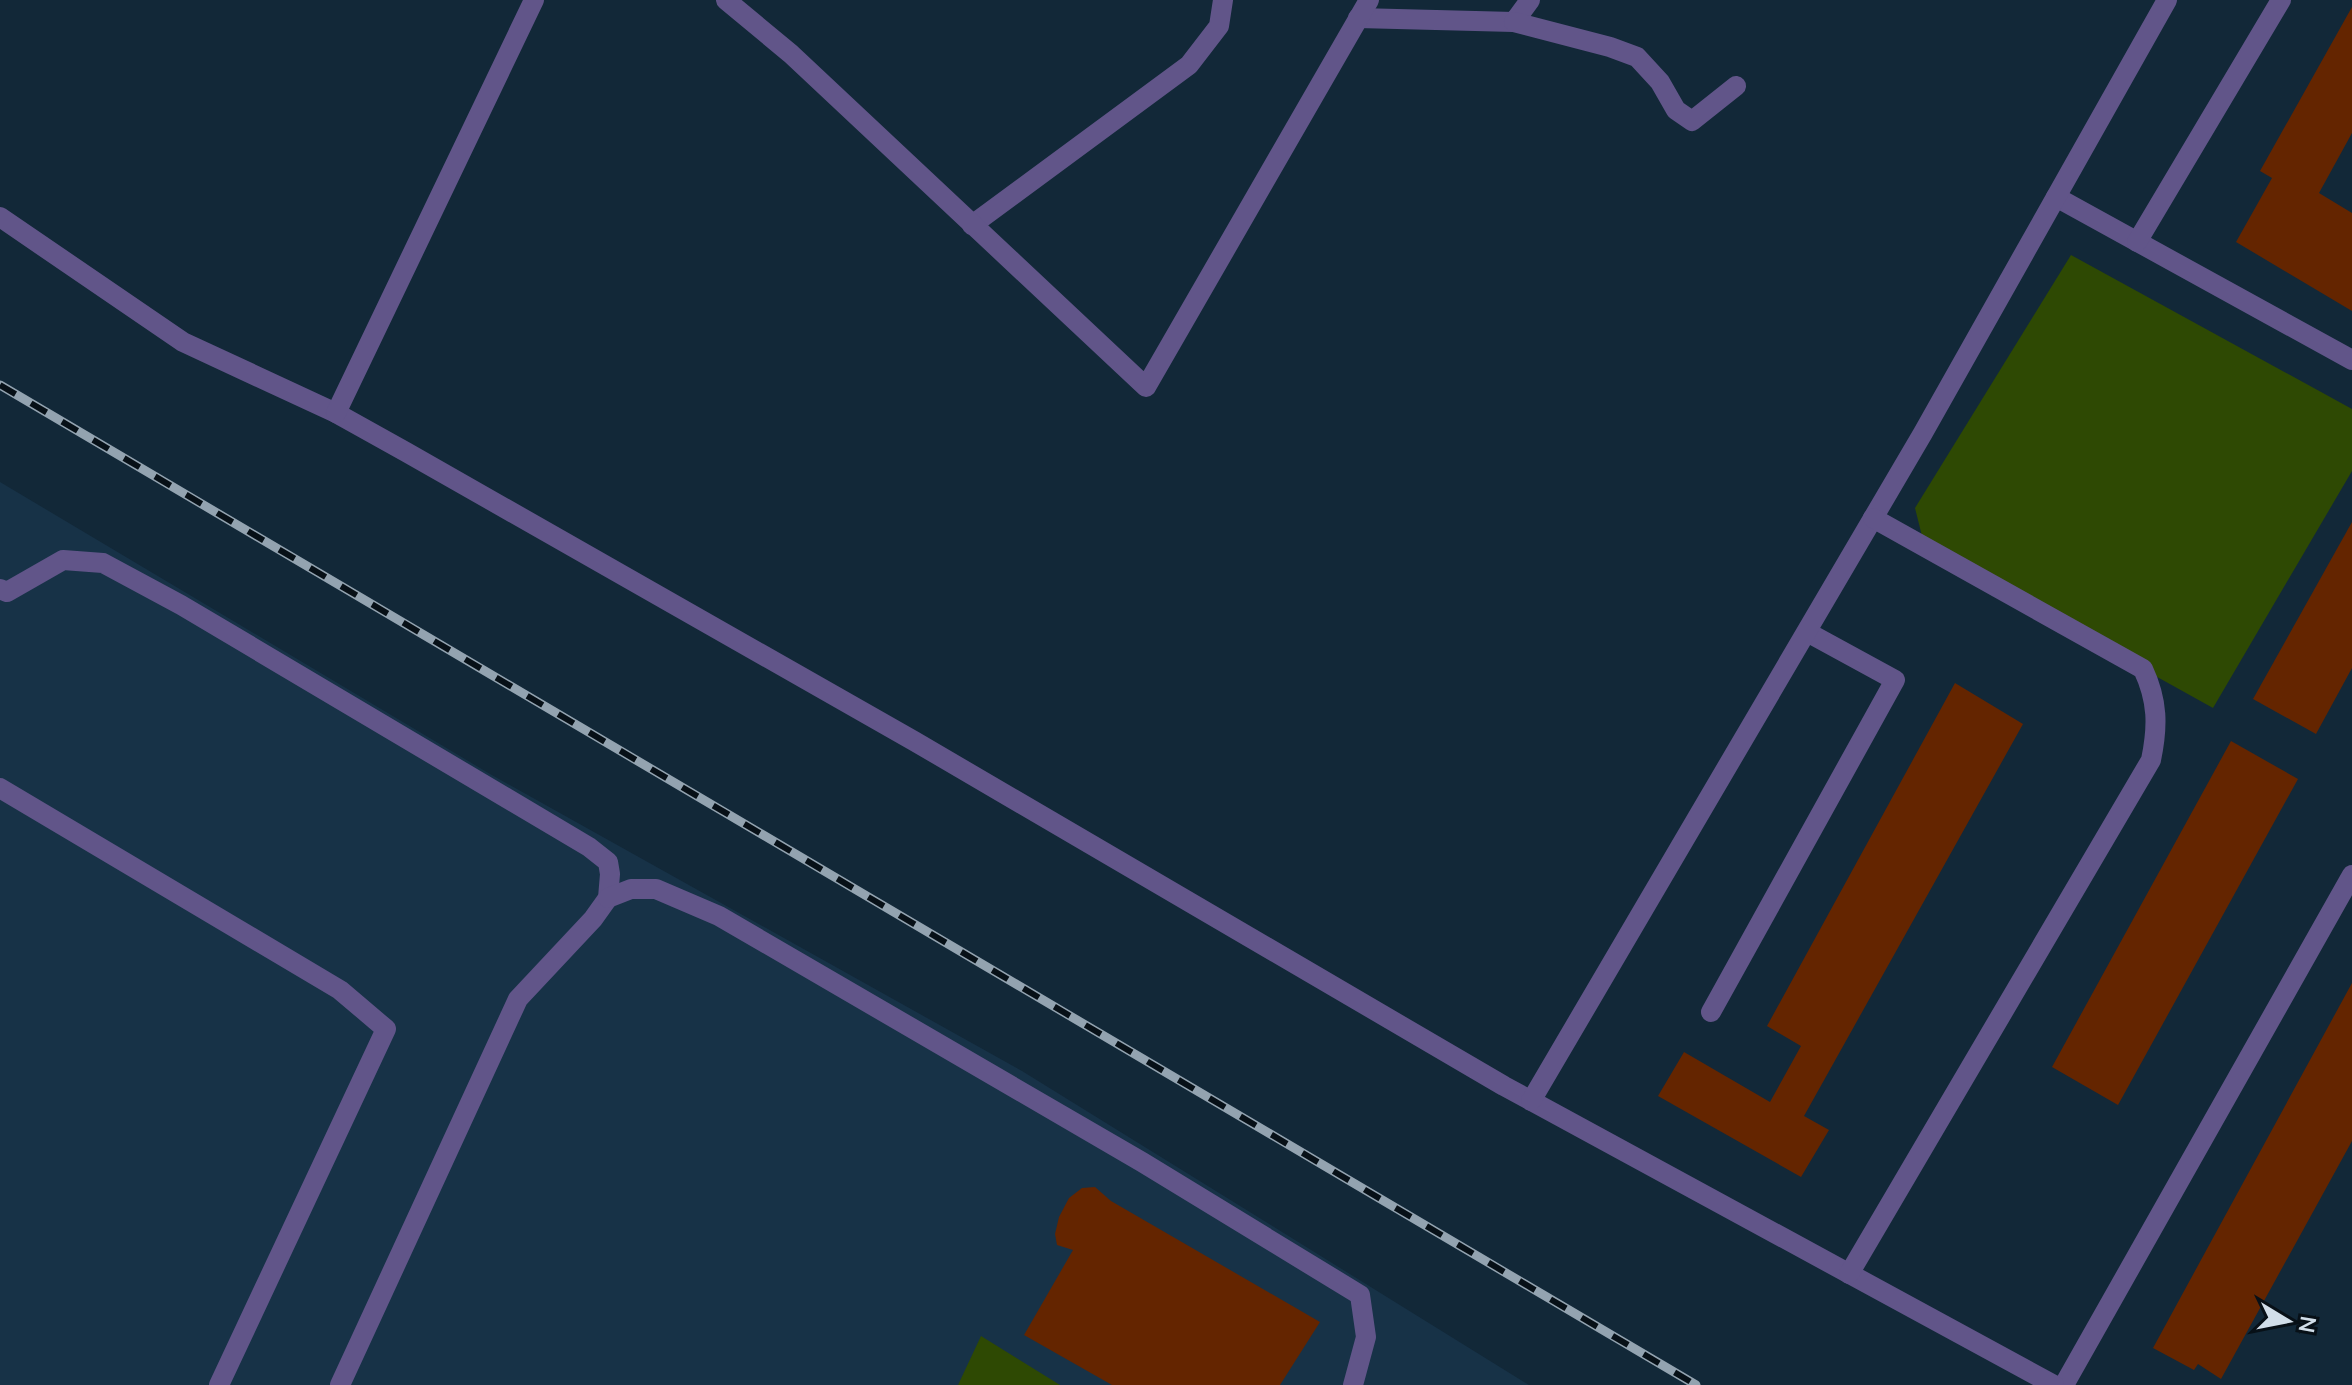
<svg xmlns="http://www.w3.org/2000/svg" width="2352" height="1385" viewBox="0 0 2352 1385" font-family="'Nunito Sans',sans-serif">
<rect width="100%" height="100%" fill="#122838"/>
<polygon fill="#173247" points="0,482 490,774 1022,1071 1529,1385 0,1385"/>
<g fill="#2e4903">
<polygon points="2071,255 2352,409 2352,471 2213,708 1925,548 1915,508"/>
<polygon points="981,1336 1060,1385 958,1385"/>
</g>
<g fill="#642500">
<polygon points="2352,7 2352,133 2319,193 2352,213 2352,311 2236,242 2272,178 2260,171"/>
<polygon points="2352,522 2352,668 2316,734 2253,699"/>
<polygon points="1955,683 2023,724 1804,1116 1829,1130 1801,1177 1658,1096 1684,1052 1770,1102 1801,1046 1767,1026"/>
<polygon points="2231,741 2298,779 2118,1105 2052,1067"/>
<polygon points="2352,983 2352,1141 2221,1379 2198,1364 2194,1370 2153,1348"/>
<polygon points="1095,1187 1111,1201 1320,1322 1280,1385 1112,1385 1024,1335 1073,1250 1057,1245 1055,1234 1059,1217 1069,1198 1082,1188"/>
</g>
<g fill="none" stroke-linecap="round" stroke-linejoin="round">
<g stroke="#615589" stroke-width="20">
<polyline points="1358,18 1514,22 1530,0"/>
<polyline points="1514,22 1610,47 1637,57 1660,82 1676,110 1692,121 1736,86"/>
<polyline points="2056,197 2352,360"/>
<polyline points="972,225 1189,65 1219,26 1223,0"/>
<polyline points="2137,242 2281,0"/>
<polyline points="0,589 7,592 63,560 103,563 181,605 589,847 608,862 610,874 608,898 593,919 518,999 340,1385"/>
<polyline points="0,788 340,990 386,1029 219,1385"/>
<polyline points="608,898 631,889 656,889 719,916 1142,1162 1360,1295 1366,1337 1353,1385"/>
<polyline points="1711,1012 1895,680 1807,632"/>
<polyline points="2064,1385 2352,875"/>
</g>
<g stroke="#615589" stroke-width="20">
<polyline points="726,0 791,54 1146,387 1369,0"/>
<polyline points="0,217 183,342 336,413 406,452 914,741 1504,1086 2054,1385"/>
<polyline points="336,413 534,0"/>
<polyline points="1531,1101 1923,433 2167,0"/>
<path d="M1849 1274 2151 760C2158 726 2158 701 2143 669L1873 518"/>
</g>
<defs>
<polyline id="rail" points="0,385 1696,1385"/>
</defs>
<use href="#rail" stroke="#93a3b0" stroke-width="9"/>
<use href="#rail" stroke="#071017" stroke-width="6" stroke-dasharray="18" stroke-linecap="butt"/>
</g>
<g transform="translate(2288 1321) rotate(100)" stroke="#071017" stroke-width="6" paint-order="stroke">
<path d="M0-6L14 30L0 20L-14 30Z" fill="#d1dee9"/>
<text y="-12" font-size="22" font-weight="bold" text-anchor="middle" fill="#d1dee9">N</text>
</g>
</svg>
